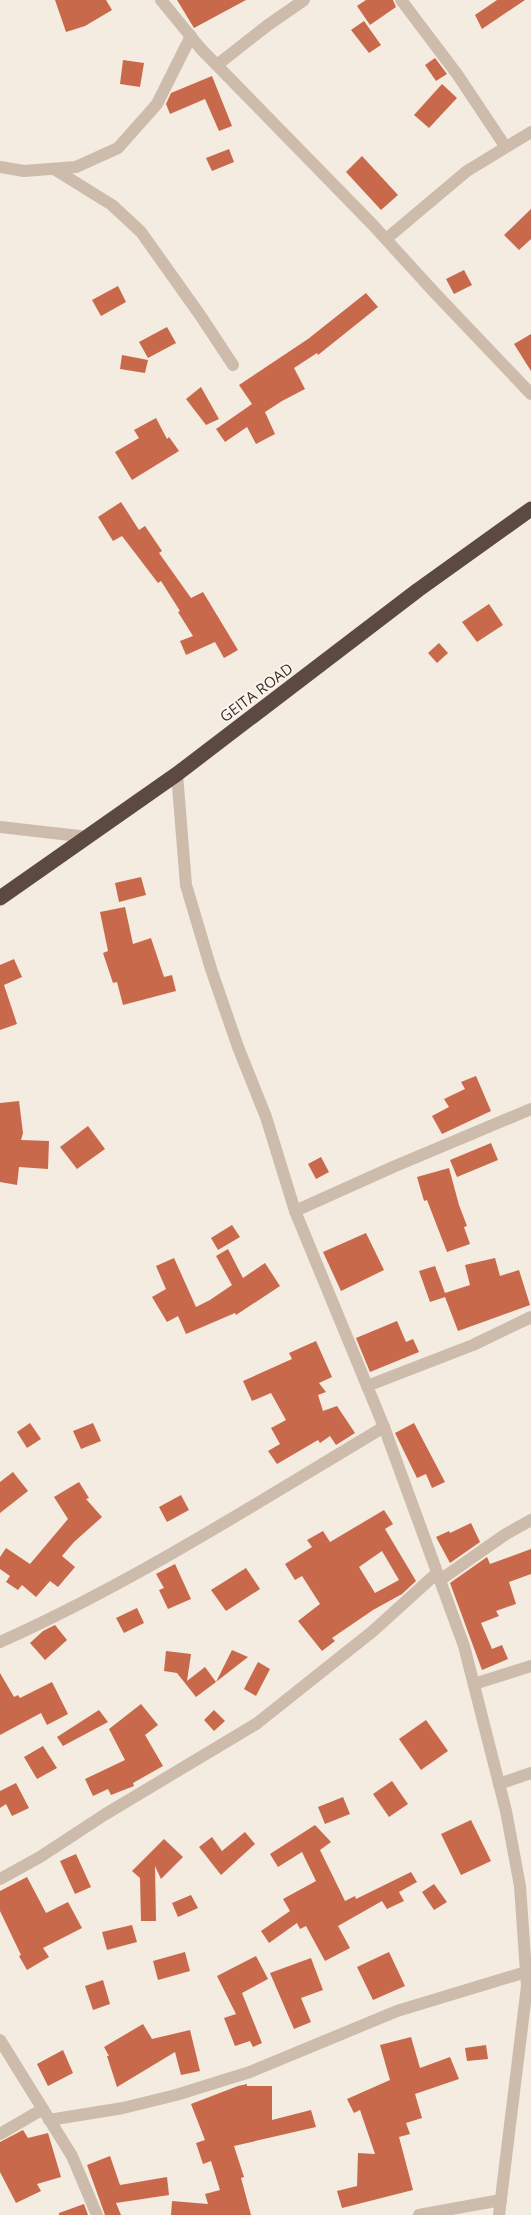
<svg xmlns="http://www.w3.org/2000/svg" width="531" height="2215" viewBox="0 0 531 2215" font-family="'Open Sans',sans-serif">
<rect width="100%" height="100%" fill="#f4ebe1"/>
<g fill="#c8694b" fill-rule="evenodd">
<polygon points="55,0 106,0 112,10 85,26 66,32"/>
<polygon points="177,0 246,0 194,28"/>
<polygon points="366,0 393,0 396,7 370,25 357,6"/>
<polygon points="497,0 525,0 482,29 475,15"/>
<polygon points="364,21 381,45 369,53 351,30"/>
<polygon points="435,58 447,74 436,81 425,65"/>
<polygon points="123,60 144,63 140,87 120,84"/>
<polygon points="212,76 232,126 219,131 205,99 170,114 166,104 171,93"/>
<polygon points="442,84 457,98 429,128 414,115"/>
<polygon points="229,149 234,162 212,171 206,158"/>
<polygon points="362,156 398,195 381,210 346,172"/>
<polygon points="531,209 531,239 519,250 504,235"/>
<polygon points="464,270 472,285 454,294 446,279"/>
<polygon points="118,286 126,302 101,316 92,300"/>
<polygon points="366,293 378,307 318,355 317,353 294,368 305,389 282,401 265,412 275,434 256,444 247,427 225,442 216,429 252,404 239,385 308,339"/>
<polygon points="167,327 176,343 148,358 139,342"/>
<polygon points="531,334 531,371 514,344"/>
<polygon points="122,355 148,360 145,373 120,369"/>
<polygon points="201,387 219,419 206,425 186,399"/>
<polygon points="156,418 167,439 169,437 179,451 132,480 115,452 139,438 134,430"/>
<polygon points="121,502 139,530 145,526 162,551 159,553 191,598 203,592 238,650 224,658 215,642 186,655 180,641 193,636 178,612 180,611 161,581 158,583 122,536 113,541 98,517"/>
<polygon points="489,604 503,625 477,642 462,622"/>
<polygon points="439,643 448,653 437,663 428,653"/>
<polygon points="141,877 146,895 119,902 115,883"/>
<polygon points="125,907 133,944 151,938 164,977 172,975 176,991 123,1005 117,982 113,983 103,953 108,951 100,912"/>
<polygon points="14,959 22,977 4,985 17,1024 0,1030 0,965"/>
<polygon points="476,1076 491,1111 442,1134 432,1116 449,1107 444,1099 465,1089 461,1082"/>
<polygon points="19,1101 23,1133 21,1140 49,1141 48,1169 19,1167 17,1185 0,1182 0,1103"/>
<polygon points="88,1126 105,1149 77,1169 60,1147"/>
<polygon points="491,1143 498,1160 457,1177 450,1160"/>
<polygon points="321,1157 329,1172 316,1179 308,1164"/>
<polygon points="449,1168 459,1205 467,1226 464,1227 470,1244 447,1252 427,1200 424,1201 417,1177"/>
<polygon points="232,1225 240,1237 218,1250 211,1238"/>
<polygon points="366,1233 384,1270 341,1291 323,1252"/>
<polygon points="228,1249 243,1278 265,1263 280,1286 236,1315 235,1313 186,1334 178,1316 167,1322 152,1297 166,1289 156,1266 174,1258 196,1307 210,1300 232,1285 216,1256"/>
<polygon points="495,1258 500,1276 519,1270 530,1305 458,1331 445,1297 430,1302 419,1271 435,1266 445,1293 470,1285 465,1265"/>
<polygon points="397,1321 406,1342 413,1339 419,1352 370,1372 356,1338"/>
<polygon points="316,1341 332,1377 319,1383 326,1392 318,1395 323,1411 337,1406 355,1433 336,1445 330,1436 320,1443 318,1440 277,1464 268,1451 280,1444 271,1428 286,1420 271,1393 252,1401 243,1381 292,1359 289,1353"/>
<polygon points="30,1423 41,1439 27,1448 17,1432"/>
<polygon points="93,1423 101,1441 81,1449 73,1431"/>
<polygon points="414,1423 445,1482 432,1488 426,1474 417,1478 395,1433"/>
<polygon points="13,1472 28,1491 0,1513 0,1482"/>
<polygon points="79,1482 89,1498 86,1499 102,1517 74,1542 62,1556 75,1567 58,1587 50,1581 36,1597 22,1585 18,1590 6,1582 10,1576 0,1569 0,1557 6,1548 30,1564 68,1519 54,1497"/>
<polygon points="181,1495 189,1510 167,1522 159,1507"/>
<path d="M384 1510 393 1524 385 1529 416 1581 402 1594 373 1610 332 1638 335 1641 322 1651 298 1621 320 1604 302 1576 295 1580 285 1564 312 1547 307 1540 323 1531 330 1542ZM382 1551 399 1580 375 1593 359 1567Z"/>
<polygon points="471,1523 480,1542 450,1563 436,1537 449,1531 450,1533"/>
<polygon points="531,1549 531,1574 509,1582 516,1604 496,1611 499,1616 481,1623 492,1649 502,1645 508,1659 482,1670 450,1583 487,1557 490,1564"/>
<polygon points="175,1564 191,1599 168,1609 159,1590 164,1588 156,1574"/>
<polygon points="246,1568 260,1589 226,1611 211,1590"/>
<polygon points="137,1608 144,1623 124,1633 116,1618"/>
<polygon points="55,1625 67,1640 45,1660 30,1643 43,1631"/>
<polygon points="232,1650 248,1657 216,1682"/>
<polygon points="166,1651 191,1654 187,1681 205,1667 216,1682 196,1697 177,1673 164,1671"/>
<polygon points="258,1662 270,1669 256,1696 244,1689"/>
<polygon points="0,1673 14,1697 18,1695 20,1698 52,1682 68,1714 47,1725 41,1713 0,1735"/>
<polygon points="141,1704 158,1725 145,1735 163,1766 133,1783 134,1786 111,1795 108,1789 93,1796 85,1779 125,1760 109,1729"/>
<polygon points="99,1710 108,1722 63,1746 57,1737"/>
<polygon points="214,1710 225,1721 214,1731 204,1720"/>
<polygon points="426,1720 448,1751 421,1770 399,1739"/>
<polygon points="43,1746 57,1768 37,1779 24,1757"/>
<polygon points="392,1781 408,1804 389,1817 373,1794"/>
<polygon points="16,1783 29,1808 12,1816 6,1804 0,1808 0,1791"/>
<polygon points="343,1797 350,1814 325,1824 318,1807"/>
<polygon points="471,1820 491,1861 461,1875 441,1834"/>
<polygon points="315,1825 331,1842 320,1850 345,1901 355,1896 356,1899 411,1872 417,1882 399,1892 404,1901 387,1909 382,1901 338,1926 350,1948 325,1961 306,1926 300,1929 297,1923 269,1943 261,1931 290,1911 283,1899 316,1881 302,1852 278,1867 270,1854"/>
<polygon points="245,1832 255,1844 221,1875 199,1847 212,1837 222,1851"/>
<polygon points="164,1839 183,1857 161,1879 155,1866 156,1921 141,1921 140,1878 132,1871"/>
<polygon points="76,1854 91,1887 75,1894 60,1861"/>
<polygon points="27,1877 46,1913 68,1902 82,1928 43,1948 49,1957 27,1970 19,1956 21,1955 0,1911 0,1891"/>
<polygon points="434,1884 447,1902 434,1910 422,1892"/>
<polygon points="191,1895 198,1908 178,1917 172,1903"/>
<polygon points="132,1925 137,1942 107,1950 102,1932"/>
<polygon points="185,1952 190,1971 158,1980 153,1961"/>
<polygon points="389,1952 405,1986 373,2000 357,1967"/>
<polygon points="256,1956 268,1979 242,1993 262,2043 253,2047 250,2041 235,2046 224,2018 236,2014 217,1976"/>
<polygon points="311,1958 323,1990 301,1998 311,2022 294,2029 270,1973"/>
<polygon points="103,1980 110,2004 93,2010 85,1986"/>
<polygon points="143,2024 152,2039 190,2030 200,2071 181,2075 175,2052 117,2087 107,2056 109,2056 104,2047"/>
<polygon points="411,2037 420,2068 450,2057 459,2079 415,2094 422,2118 406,2123 410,2134 399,2137 413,2190 342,2208 337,2191 357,2186 358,2153 375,2154 360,2110 354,2113 347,2099 390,2080 380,2045"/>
<polygon points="486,2045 488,2059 467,2061 465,2048"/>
<polygon points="63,2050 73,2073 48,2086 37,2064"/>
<polygon points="247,2084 247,2086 272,2086 272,2120 311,2110 316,2127 234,2146 244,2177 241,2178 251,2215 171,2215 172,2201 208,2204 205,2194 220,2190 211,2161 203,2164 196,2143 205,2140 191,2104 238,2086"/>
<polygon points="23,2130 28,2138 48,2133 61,2177 37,2184 41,2191 16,2203 0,2172 0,2142"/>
<polygon points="110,2156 120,2185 167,2177 169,2195 116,2203 121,2215 105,2215 87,2165"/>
<polygon points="84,2204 88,2215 59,2215 59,2213"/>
</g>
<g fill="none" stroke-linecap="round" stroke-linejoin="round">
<g stroke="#cdbbac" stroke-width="12">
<polyline points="161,0 201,49 372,224 434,292 531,394"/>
<polyline points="401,0 457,74 505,146"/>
<polyline points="217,65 268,25 304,0"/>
<polyline points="0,167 24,171 76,167 118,148 157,104 191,36"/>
<polyline points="54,169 112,205 141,232 200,315 233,365"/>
<polyline points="386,239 467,171 531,132"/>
<polyline points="177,774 186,885 211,969 238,1047 266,1117 295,1211 384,1427 464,1646 506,1811 520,1886 527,1986 499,2215"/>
<polyline points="0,827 88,837"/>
<polyline points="295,1211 393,1167 531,1109"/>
<polyline points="367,1386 473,1345 531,1317"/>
<polyline points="440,1580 506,1534 531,1520"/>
<path d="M0 1642C134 1582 258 1502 384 1427"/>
<polyline points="474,1684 531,1666"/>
<polyline points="499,1784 531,1773"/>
<polyline points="0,1879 40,1857 104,1815 256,1724 373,1631 437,1573"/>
<polyline points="0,2040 72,2156 97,2215"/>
<polyline points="49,2120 123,2108 176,2095 250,2072 397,2011 526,1972"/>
<polyline points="0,2134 43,2109"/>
<polyline points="419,2215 501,2200"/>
</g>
<polyline stroke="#5c4a42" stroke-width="15" points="0,898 177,774 418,590 531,509"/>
</g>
<g text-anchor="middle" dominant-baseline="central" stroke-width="4" stroke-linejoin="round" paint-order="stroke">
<g font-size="15" fill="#3b302b" stroke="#fbf5ee">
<text transform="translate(256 692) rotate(-37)">GEITA ROAD</text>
</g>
</g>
</svg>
